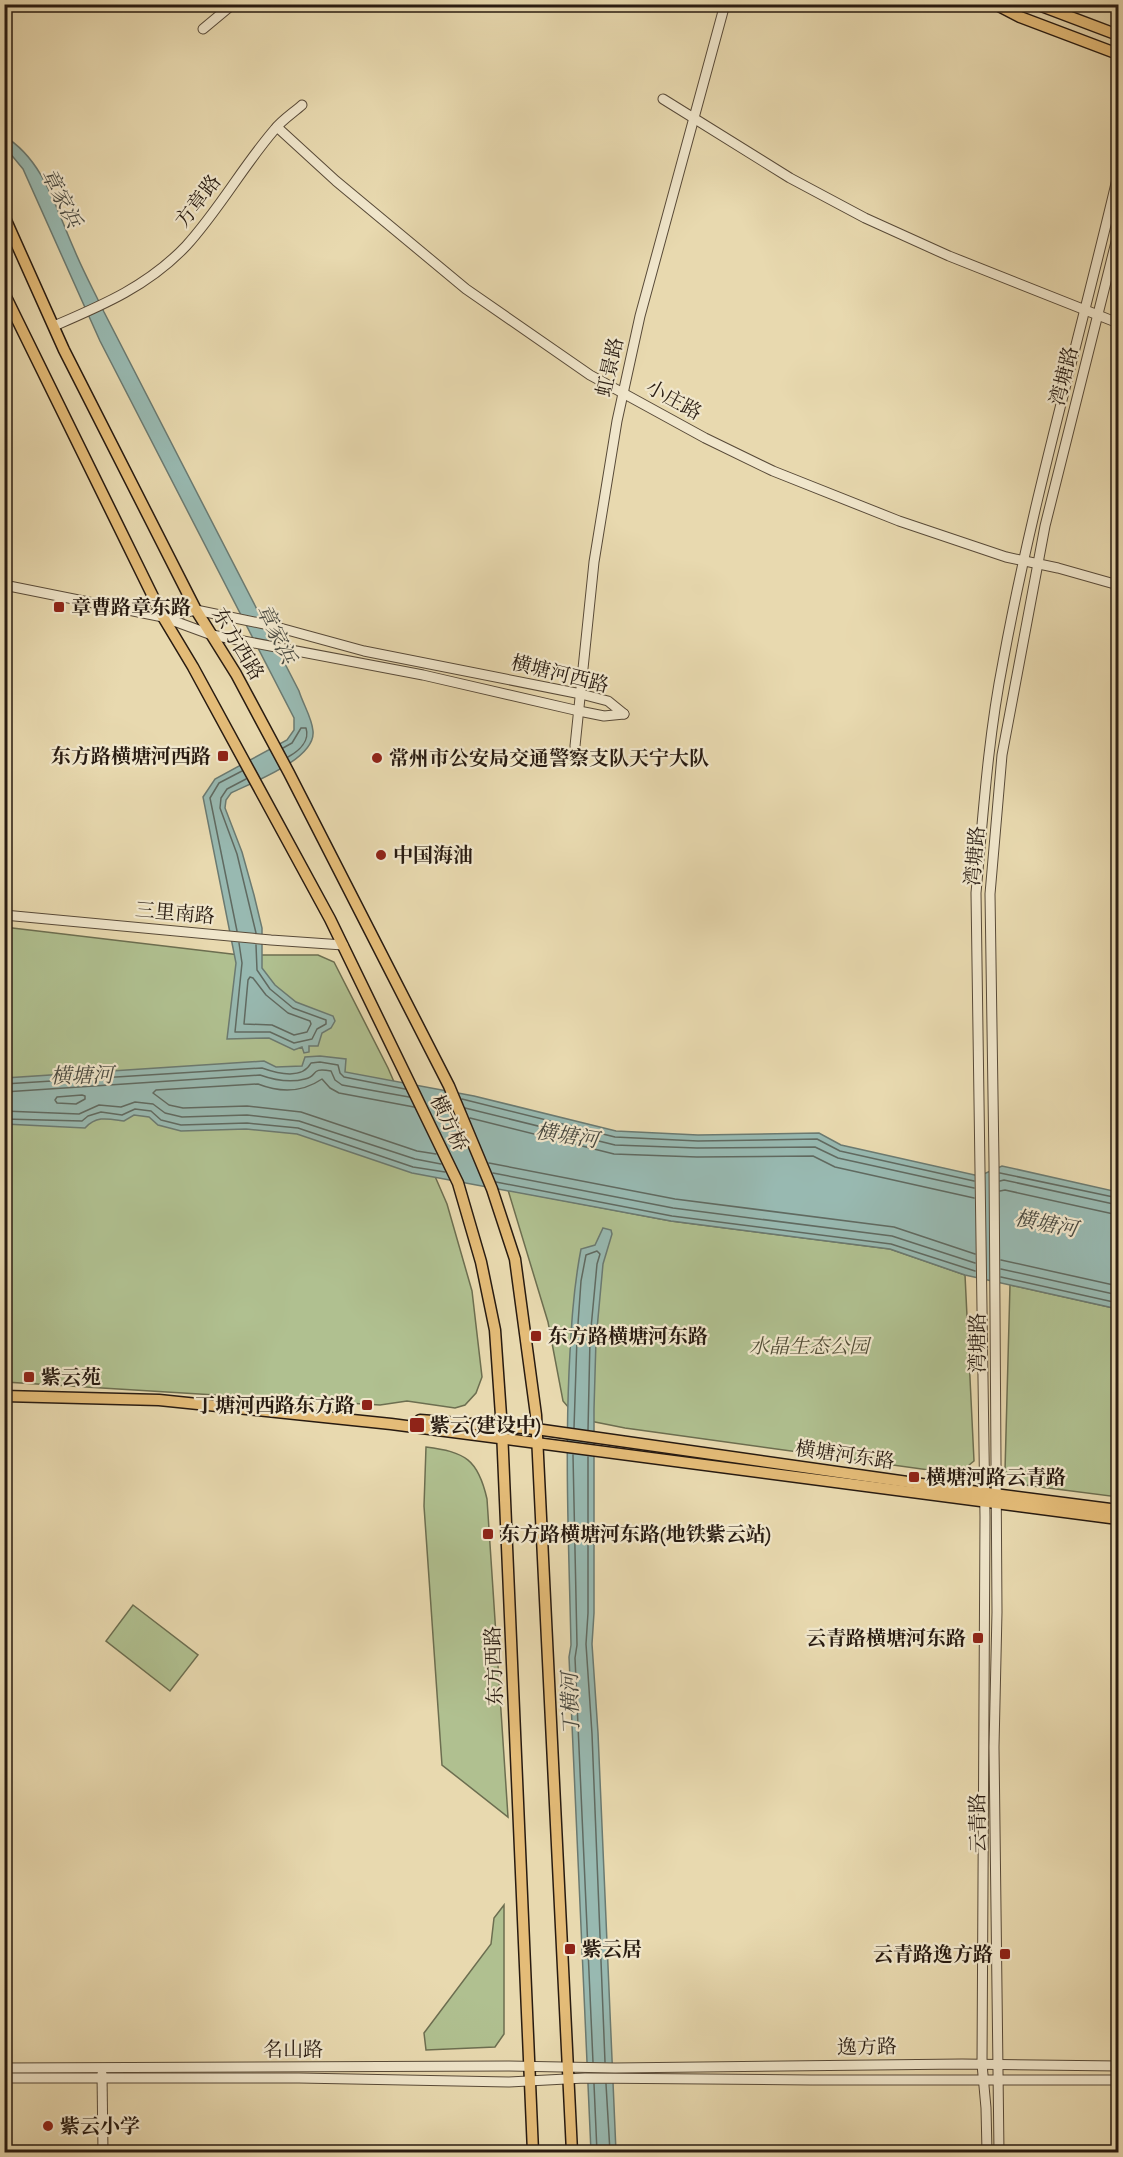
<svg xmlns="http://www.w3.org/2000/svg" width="1123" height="2157" viewBox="0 0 1123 2157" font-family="'IM FELL Double Pica','Noto Serif SC',serif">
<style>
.green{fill:#b0c090;stroke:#6c6e50;stroke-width:1.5}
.water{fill:#98b9b1;stroke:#6b7a71;stroke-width:1.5}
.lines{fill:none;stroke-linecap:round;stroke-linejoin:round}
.shore{stroke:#606a61;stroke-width:1.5}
.minor-casing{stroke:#584a38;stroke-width:11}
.major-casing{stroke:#281b11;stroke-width:13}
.minor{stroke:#f0e6cb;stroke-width:9}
.major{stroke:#e4bc78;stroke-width:10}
.poi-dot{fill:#8f2418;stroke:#f0e6cb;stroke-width:2}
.labels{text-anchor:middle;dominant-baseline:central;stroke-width:4.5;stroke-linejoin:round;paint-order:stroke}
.street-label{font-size:20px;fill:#281b11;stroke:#f0e6cb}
.poi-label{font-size:20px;font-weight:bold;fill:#281b11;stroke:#f0e6cb;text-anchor:start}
.park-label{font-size:20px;font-style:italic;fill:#514d37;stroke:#f0e6cb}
.water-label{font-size:21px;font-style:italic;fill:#4a4a41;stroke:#f0e6cb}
</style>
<rect width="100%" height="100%" fill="#e8d9af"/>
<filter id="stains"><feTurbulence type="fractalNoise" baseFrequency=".00333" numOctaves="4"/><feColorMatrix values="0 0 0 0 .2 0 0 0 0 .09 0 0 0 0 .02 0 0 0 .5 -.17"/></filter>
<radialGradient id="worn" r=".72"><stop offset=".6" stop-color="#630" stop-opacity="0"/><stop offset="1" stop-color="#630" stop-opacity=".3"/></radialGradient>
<g class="green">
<polygon points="4,927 240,955 318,955 334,962 388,1068 447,1204 472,1291 482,1377 476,1393 465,1405 455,1408 407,1401 380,1405 5,1382"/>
<polygon points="508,1190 671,1221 890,1249 965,1275 974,1461 958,1474 625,1428 585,1420 574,1414 563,1401 548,1322"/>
<polygon points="1010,1285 1118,1309 1118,1497 1017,1484 1005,1471"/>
<path d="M426,1447C465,1452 478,1459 487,1499L508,1817L442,1765L424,1506Z"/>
<polygon points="133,1605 198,1655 170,1691 106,1641"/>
<polygon points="504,1905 504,2034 495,2047 426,2050 424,2033 491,1944 494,1918"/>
</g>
<g class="water">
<path d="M4,136C44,160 56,209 74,249C83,271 94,291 104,312L299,691C303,704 312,718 313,731C316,759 253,782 231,793L226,800L225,808L242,852L254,895L262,928V968L275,985L296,1002L333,1016L335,1021L331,1028L322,1033L318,1046H309V1052L304,1053L302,1047L294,1050L269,1038L227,1039L236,963L203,797L215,779L287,740L294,730V718L100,341L23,169L9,152L5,150Z"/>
<path d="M320,1056L346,1059L345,1072L474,1096L616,1131L698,1135L819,1133L841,1145L979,1176L1002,1166L1118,1192V1309L965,1275L890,1249L671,1221L412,1173L297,1134L246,1129L181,1131L158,1125L149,1117L134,1115L124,1121C109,1119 97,1115 85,1128L5,1124V1078L264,1061L276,1067L302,1066L305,1057Z"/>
<path d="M603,1228L611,1230L612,1234L603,1264L596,1340L594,1409V1613L592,1644L598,1733L616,2152H591L569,1657L571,1645C569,1554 565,1463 569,1372C571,1331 573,1290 581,1249L595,1245Z"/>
</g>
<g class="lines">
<g class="shore">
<path d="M283,748L292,743L301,728H306C310,741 299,751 288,757"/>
<polyline points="246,779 227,789 221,798 220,808 237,854 256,933"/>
<polyline points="237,931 210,798 219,783 242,771"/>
<polyline points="239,943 242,963 235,1032 270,1032 294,1043 312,1039 317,1029 326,1024 326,1020 293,1008 270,989 257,970 256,945"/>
<polygon points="250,977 253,978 266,995 288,1013 310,1021 311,1024 307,1032 294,1035 272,1025 244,1024 248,980"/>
<path d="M4,1084L262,1068C276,1073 302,1080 311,1063L320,1062L338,1065L340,1073L344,1077L405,1089"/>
<path d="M4,1092L260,1075C274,1080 290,1083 305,1079C319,1076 309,1067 331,1071L335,1080L342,1085L409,1097"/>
<polygon points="82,1095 85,1096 85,1099 76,1104 57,1103 55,1100 57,1097"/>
<polyline points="462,1099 615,1137 698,1141 817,1139 840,1151 974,1181"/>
<path d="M414,1107L339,1093L330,1088L322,1079C303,1092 281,1093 258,1084L156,1090L153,1093L169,1105L183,1108L247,1106L301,1112L417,1151L436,1154"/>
<polyline points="465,1108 615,1145 697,1148 815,1147 838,1158 974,1188"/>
<polyline points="4,1111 79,1114 99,1105 121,1107 135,1102 153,1104 165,1113 182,1117 247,1115 299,1121 415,1159 441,1164"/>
<polyline points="470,1118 614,1154 697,1157 813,1156 835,1167 974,1198"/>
<polyline points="4,1119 82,1121 88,1116 101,1112 122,1115 135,1109 151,1111 161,1120 181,1125 247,1123 298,1128 413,1167 445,1172"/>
<polyline points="489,1163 675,1199 894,1227 975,1254"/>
<polyline points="493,1173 673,1208 892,1236 975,1263"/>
<polyline points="1000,1173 1118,1198"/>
<polyline points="1000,1181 1004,1180 1118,1205"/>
<polyline points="496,1182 672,1216 891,1244 975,1271"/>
<polyline points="1000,1191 1005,1190 1118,1215"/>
<polyline points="1001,1260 1118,1286"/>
<polyline points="1001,1269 1118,1295"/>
<polyline points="1001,1277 1118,1303"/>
<polyline points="574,1428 577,1338 581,1281 586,1255 597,1251 600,1254 597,1264 590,1339 588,1430"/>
<polyline points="573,1455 577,1645 575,1658 593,2062"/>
<polyline points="588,1457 588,1613 586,1644 592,1734 605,2062"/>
<polyline points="594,2084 597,2152"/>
<polyline points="606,2084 610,2152"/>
</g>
<g class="minor-casing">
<g id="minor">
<polyline points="203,29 233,4"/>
<polyline points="663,99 790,178 865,218 949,256 1118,323"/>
<polyline points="277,127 336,181 466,289 590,375 705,438 773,471 899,521 1006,557 1058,568 1118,585"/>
<path d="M54,326C103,305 148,286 186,246C219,210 243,166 275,129C282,120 293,113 302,105"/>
<polyline points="4,585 163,617 212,635 423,675 579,711 604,716 624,714"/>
<polyline points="163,617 196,610 269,625 364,651 581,694 608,701 624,714"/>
<polyline points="575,746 594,562 617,421 640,316 725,4"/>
<polyline points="4,915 271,940 343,945"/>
<polyline points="4,2068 509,2066 615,2068 962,2064 1118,2066"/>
<polyline points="102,2074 103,2152"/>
<polyline points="4,2078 299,2078 509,2082 585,2078 811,2080 1118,2080"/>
<path d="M987,2152L986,2108L982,2064L985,1517L976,893C983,816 988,738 1003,662C1033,498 1080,337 1118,175"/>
<polyline points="999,2152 994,1747 997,1612 994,1162 990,894 1002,755 1045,526 1118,234"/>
</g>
</g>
<g class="major-casing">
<g id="major">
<polyline points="995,4 1020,17 1118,54"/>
<polyline points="1036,4 1118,35"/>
<polyline points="4,216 64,350 196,610 236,674 289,773 449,1086 492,1189 515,1259 536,1415 572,2152"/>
<polyline points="4,293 163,617 193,667 330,919 458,1183 481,1262 495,1330 502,1430 533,2152"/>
<polyline points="4,1396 159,1400 391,1424 1118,1519"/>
<polyline points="420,1420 536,1429 971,1491 1118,1510"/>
</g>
</g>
<use href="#minor" class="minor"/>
<use href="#major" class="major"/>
</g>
<g class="poi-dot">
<rect x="53" y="601" width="12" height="12" rx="3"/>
<rect x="217" y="750" width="12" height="12" rx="3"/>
<circle cx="377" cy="758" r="6"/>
<circle cx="381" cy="855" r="6"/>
<rect x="530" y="1330" width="12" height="12" rx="3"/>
<rect x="23" y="1371" width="12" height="12" rx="3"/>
<rect x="361" y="1399" width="12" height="12" rx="3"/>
<rect x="409" y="1417" width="16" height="16" rx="3"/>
<rect x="908" y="1471" width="12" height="12" rx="3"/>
<rect x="482" y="1528" width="12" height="12" rx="3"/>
<rect x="972" y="1632" width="12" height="12" rx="3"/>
<rect x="564" y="1943" width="12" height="12" rx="3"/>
<rect x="999" y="1948" width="12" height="12" rx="3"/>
<circle cx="48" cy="2126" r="6"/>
</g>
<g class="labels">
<g class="street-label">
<text transform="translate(198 201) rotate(-52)">方章路</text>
<text transform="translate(610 367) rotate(-77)">虹景路</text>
<text transform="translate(1064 376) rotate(-76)">湾塘路</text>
<text transform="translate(674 400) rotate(29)">小庄路</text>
<text transform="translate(238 644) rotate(59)">东方西路</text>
<text transform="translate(560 674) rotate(14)">横塘河西路</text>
<text transform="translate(975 856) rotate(-85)">湾塘路</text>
<text transform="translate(175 913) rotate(5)">三里南路</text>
<text transform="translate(449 1123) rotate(64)">横方桥</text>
<text transform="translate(977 1343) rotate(-90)">湾塘路</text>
<text transform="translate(845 1455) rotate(8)">横塘河东路</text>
<text transform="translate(494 1666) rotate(-92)">东方西路</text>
<text transform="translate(978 1823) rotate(-91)">云青路</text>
<text transform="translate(867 2047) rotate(-1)">逸方路</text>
<text x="293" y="2049">名山路</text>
</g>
<g class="poi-label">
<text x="71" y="607">章曹路章东路</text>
<text x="211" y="756" text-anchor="end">东方路横塘河西路</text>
<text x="389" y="758">常州市公安局交通警察支队天宁大队</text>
<text x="393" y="855">中国海油</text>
<text x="548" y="1336">东方路横塘河东路</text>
<text x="41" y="1377">紫云苑</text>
<text x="355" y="1405" text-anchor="end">丁塘河西路东方路</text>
<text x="430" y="1425">紫云(建设中)</text>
<text x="926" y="1477">横塘河路云青路</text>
<text x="500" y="1534">东方路横塘河东路(地铁紫云站)</text>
<text x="966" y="1638" text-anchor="end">云青路横塘河东路</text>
<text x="582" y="1949">紫云居</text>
<text x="993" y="1954" text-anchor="end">云青路逸方路</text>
<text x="60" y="2126">紫云小学</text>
</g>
<g class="park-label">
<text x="809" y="1346">水晶生态公园</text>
</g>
<g class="water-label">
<text transform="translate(61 198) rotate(63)">章家浜</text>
<text transform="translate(276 634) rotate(64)">章家浜</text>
<text transform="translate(82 1076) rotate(-1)">横塘河</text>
<text transform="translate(567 1136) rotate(9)">横塘河</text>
<text transform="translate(1046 1224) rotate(11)">横塘河</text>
<text transform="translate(571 1704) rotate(-92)">丁横河</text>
</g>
</g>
<rect width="1123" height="2157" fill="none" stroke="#e8d9af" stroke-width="24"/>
<rect x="6" y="6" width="1111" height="2145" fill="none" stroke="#281b11" stroke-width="3"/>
<rect x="12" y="12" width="1099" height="2133" fill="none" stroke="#281b11" stroke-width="1.5"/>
<rect width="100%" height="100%" filter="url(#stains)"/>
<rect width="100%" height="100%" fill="url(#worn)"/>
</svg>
